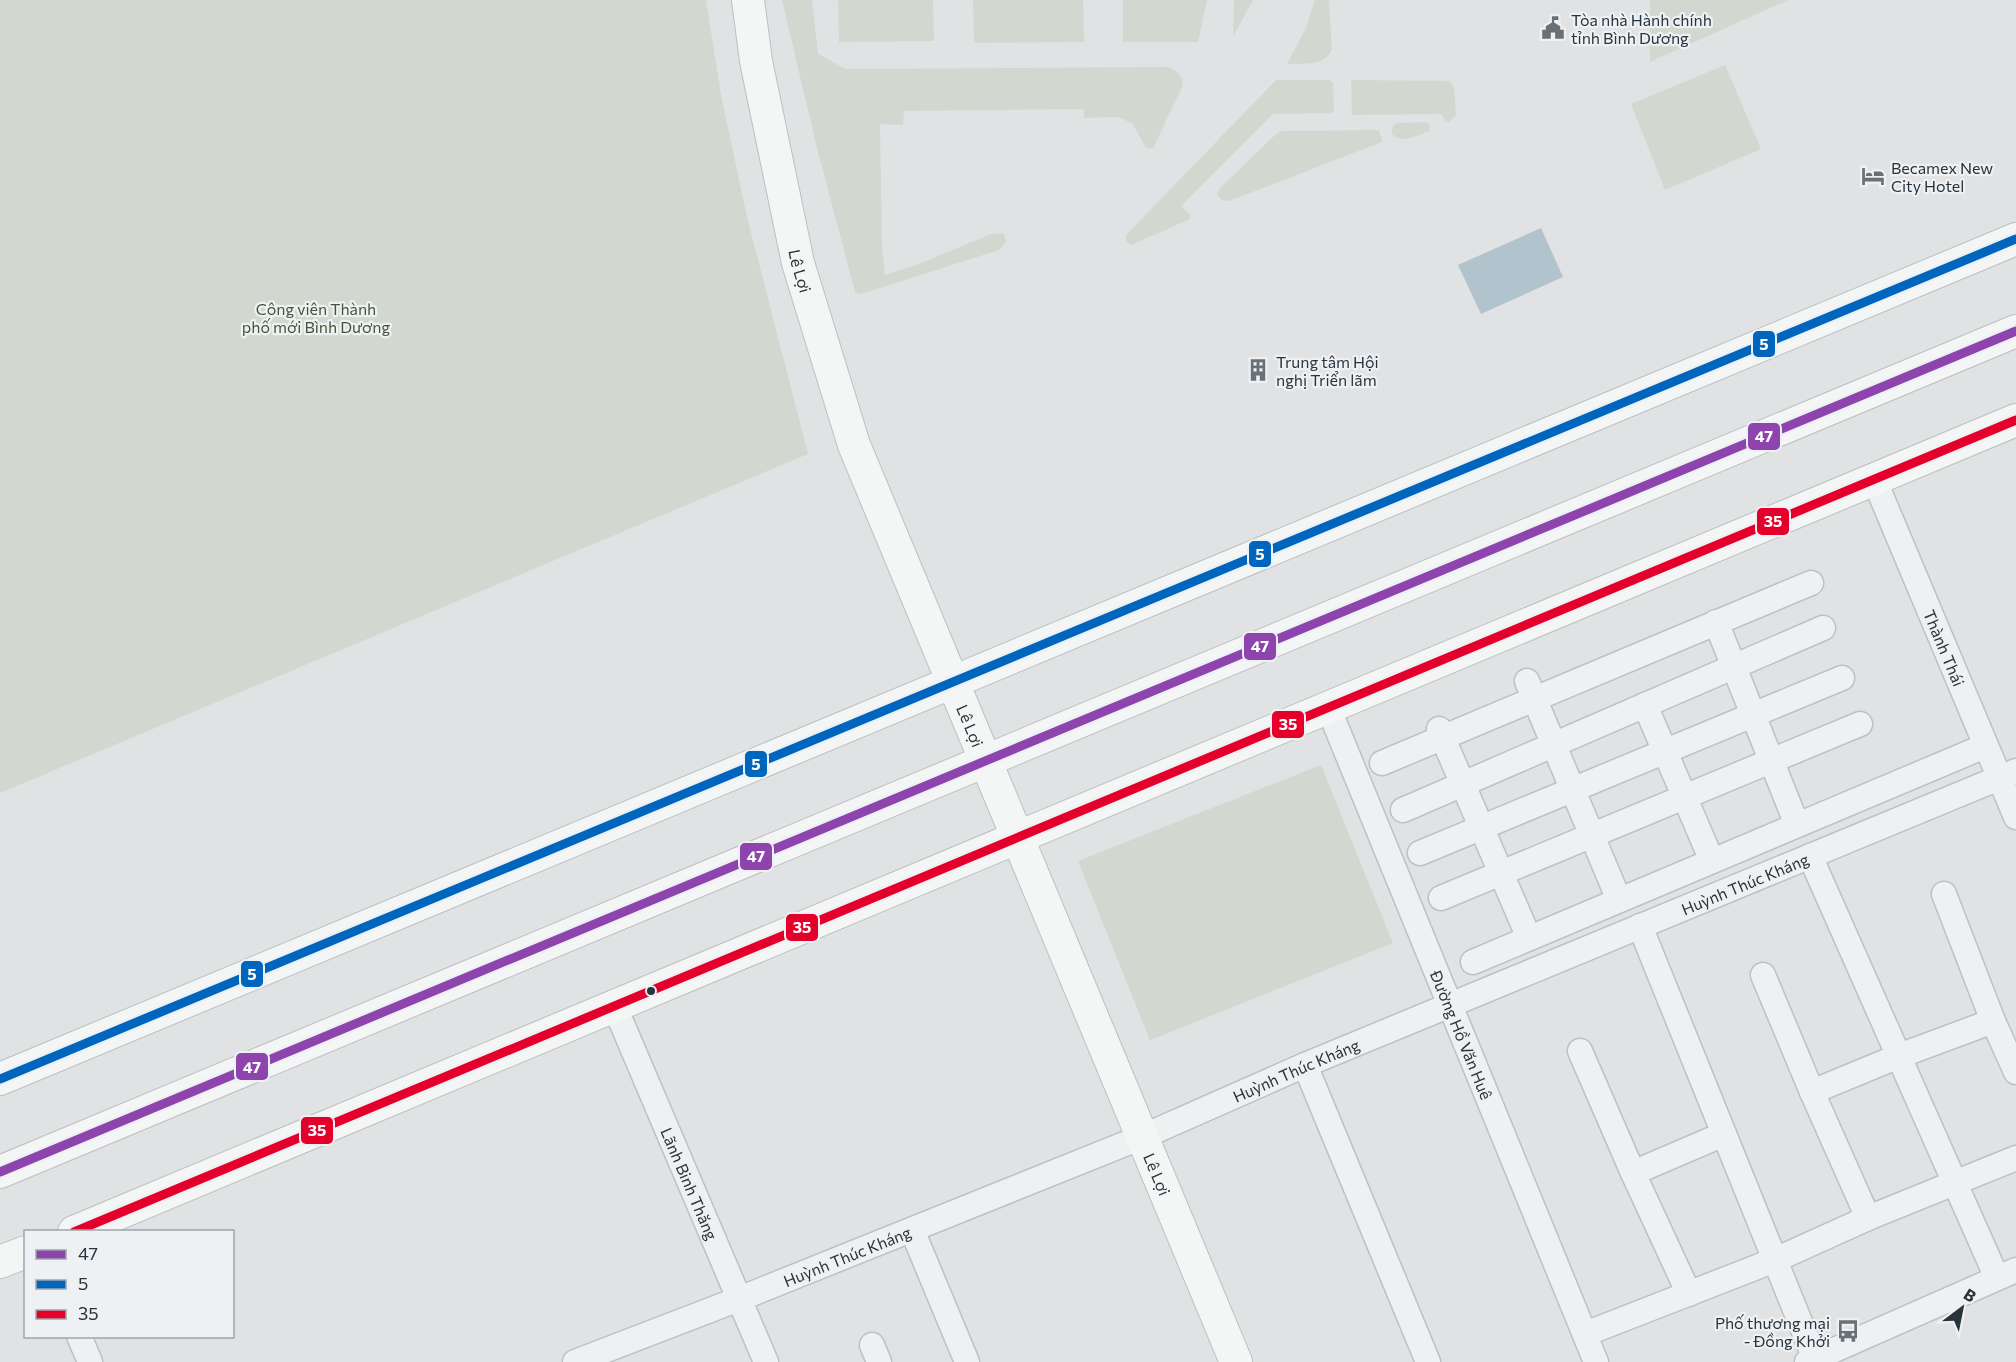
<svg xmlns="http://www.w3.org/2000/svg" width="2016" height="1362" viewBox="0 0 2016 1362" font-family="Commissioner,sans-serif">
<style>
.green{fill:#d2d8d0}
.water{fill:#b1c3cd}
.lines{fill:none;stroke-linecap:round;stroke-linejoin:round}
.minor-casing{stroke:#bec0c2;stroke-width:27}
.major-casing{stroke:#bdbfc1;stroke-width:34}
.minor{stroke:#eff0f2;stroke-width:24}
.major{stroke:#f4f5f5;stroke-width:32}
.bus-1-casing{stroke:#eef1f4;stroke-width:14}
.bus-2-casing{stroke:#eef1f4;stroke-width:14}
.bus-3-casing{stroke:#eef1f4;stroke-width:14}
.bus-1{stroke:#8e44ad;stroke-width:9}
.bus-2{stroke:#0065bd;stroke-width:9}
.bus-3{stroke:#e4002b;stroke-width:9}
.bus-dot{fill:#29333b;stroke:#eef1f4;stroke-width:2}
.labels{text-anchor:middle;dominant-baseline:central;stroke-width:4.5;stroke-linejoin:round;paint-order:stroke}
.poi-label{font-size:16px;fill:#29333b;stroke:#eef1f4;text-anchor:start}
.street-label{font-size:16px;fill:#29333b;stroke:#eef1f4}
.park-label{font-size:16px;fill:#435538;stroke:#eef1f4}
.line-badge{stroke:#eef1f4;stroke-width:2}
.badge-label{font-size:16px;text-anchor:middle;font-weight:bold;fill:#fff}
</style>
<rect width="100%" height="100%" fill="#e0e2e4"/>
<g class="green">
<polygon points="0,0 706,0 721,95 747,217 808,454 0,793"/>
<path d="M782,0H812L818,54L846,69L1167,67C1178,71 1181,74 1183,85L1153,148H1146L1133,124L1119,117L1084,118V109L904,111L903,125L880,124L882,247L885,275L919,264L991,234L1004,233L1006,242L999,250L861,294L855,292L817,148Z"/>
<polygon points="838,0 933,0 934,41 839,42"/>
<polygon points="973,0 1083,0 1084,42 974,43"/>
<polygon points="1123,0 1207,0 1198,42 1123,42"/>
<polygon points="1234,0 1253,0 1233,37"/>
<path d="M1315,0H1329L1332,49C1325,67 1304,63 1287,64L1306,28Z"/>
<polygon points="1650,0 1788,0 1650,62"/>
<polygon points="1725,65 1761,149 1665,190 1631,104"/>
<polygon points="1276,80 1329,80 1333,83 1334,111 1330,113 1273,114 1181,206 1190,215 1190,219 1131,245 1126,242 1126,235"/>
<polygon points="1354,80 1450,81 1454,88 1456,115 1449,122 1444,120 1442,114 1352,115 1351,82"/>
<path d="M1427,122L1430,126L1429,131C1417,135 1402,145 1392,134V128L1396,123Z"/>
<polygon points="1378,130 1380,133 1382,142 1229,201 1223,201 1217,195 1219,189 1275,135 1282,131"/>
<polygon points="1321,765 1393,943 1150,1040 1078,861"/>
</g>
<polygon class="water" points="1541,228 1563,277 1481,314 1458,265"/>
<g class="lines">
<g class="minor-casing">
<g id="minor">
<path id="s1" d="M1874,479L2016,817"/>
<polyline points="1716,622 1797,825"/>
<polyline points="1527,681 1619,900"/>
<polyline points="1645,705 1712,861"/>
<path id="s2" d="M1328,707L1596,1362"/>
<polyline points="1439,729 1529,938"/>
<polyline points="1382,763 1811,583"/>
<polyline points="1403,810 1823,628"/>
<polyline points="1420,853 1842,678"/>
<polyline points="1810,856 1997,1278"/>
<polyline points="1944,894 1993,1021 2016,1072"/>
<polyline points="1441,898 1860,724"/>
<polyline points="1640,926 1815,1359"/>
<polyline points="1473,962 1985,746"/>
<polyline points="1763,975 1812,1092 1868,1218"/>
<path id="s3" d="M614,1005L766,1362"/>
<polyline points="1580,1051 1633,1173 1689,1294"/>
<polyline points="1305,1065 1428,1362"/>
<polyline points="1812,1092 1899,1056 1993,1021"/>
<polyline points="1633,1173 1724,1134"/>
<polyline points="912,1230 967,1362"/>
<polyline points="1585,1334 1775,1260 1868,1218 2016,1158"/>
<polyline points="79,1336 90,1362"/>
<polyline points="872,1345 879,1362"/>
<path id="s4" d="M575,1362L739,1299L1142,1137L1305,1065L2016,771"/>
<polyline points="1807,1362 2016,1270"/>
</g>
</g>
<g class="major-casing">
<g id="major">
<path id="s5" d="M748,0L756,61L798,263L854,445L1236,1362"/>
<polyline points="0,1079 2016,239"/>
<polyline points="0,1172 2016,331"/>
<polyline points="74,1232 2016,420"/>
<polyline points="0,1262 26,1252"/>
</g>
</g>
<use href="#minor" class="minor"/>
<use href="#major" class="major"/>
<g class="bus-1-casing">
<polyline id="bus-1" points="0,1172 2016,331"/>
</g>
<g class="bus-2-casing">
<polyline id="bus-2" points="0,1079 2016,239"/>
</g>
<g class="bus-3-casing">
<polyline id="bus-3" points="74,1232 2016,420"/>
</g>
<use href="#bus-1" class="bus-1"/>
<use href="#bus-2" class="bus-2"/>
<use href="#bus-3" class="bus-3"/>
</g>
<defs>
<g id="civic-bare" transform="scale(1.8)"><path d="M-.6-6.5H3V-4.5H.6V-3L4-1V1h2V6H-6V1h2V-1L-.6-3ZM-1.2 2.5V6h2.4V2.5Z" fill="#697076" stroke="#eef1f4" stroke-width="2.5" paint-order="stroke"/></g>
<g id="hotel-bare" transform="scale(1.8)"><path d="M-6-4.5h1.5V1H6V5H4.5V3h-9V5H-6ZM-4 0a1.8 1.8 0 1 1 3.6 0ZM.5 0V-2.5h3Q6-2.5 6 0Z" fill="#697076" stroke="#eef1f4" stroke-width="2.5" paint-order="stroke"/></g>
<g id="building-bare" transform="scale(1.8)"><path d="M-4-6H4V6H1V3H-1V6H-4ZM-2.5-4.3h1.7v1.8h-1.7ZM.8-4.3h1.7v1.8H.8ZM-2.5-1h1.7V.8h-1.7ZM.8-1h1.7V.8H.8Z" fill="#697076" stroke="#eef1f4" stroke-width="2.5" paint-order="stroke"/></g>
<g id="bus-bare" transform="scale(1.8)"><path d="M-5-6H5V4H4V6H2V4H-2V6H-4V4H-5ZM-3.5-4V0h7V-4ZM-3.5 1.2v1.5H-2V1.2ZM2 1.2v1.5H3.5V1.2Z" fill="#697076" stroke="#eef1f4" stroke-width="2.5" paint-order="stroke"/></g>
</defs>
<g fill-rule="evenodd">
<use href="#civic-bare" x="1553" y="28"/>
<use href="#hotel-bare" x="1873" y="176"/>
<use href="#building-bare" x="1258" y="370"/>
<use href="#bus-bare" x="1848" y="1331"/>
</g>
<circle class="bus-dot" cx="651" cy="991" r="5"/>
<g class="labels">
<g class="poi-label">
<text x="1571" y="19">Tòa nhà Hành chính<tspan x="1571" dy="18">tỉnh Bình Dương</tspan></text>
<text x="1891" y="167">Becamex New<tspan x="1891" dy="18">City Hotel</tspan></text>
<text x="1276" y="361">Trung tâm Hội<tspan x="1276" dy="18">nghị Triển lãm</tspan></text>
<text x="1830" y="1322" text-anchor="end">Phố thương mại<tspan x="1830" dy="18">- Đồng Khởi</tspan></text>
</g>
<g class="street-label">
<text stroke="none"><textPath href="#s5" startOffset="276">Lê Lợi</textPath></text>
<text stroke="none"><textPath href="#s1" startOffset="183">Thành Thái</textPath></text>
<text stroke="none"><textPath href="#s5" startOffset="762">Lê Lợi</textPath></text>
<text stroke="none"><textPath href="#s4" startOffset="1264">Huỳnh Thúc Kháng</textPath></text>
<text stroke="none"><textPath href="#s2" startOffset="354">Đường Hồ Văn Huê</textPath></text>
<text stroke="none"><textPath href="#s4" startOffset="778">Huỳnh Thúc Kháng</textPath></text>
<text stroke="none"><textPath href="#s5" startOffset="1248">Lê Lợi</textPath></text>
<text stroke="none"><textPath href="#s3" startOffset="194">Lãnh Binh Thăng</textPath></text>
<text stroke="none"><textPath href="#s4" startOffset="292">Huỳnh Thúc Kháng</textPath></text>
</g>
<g class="park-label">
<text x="316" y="308">Công viên Thành<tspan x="316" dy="18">phố mới Bình Dương</tspan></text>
</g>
</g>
<g class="line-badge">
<rect x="1752" y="330" width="24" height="28" rx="6" fill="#0065bd"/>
<rect x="1747" y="422" width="34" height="29" rx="6" fill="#8e44ad"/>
<rect x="1756" y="507" width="34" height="29" rx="6" fill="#e4002b"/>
<rect x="1248" y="540" width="24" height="28" rx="6" fill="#0065bd"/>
<rect x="1243" y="632" width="34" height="29" rx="6" fill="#8e44ad"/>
<rect x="1271" y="710" width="34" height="29" rx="6" fill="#e4002b"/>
<rect x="744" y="750" width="24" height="28" rx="6" fill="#0065bd"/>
<rect x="739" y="842" width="34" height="29" rx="6" fill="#8e44ad"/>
<rect x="785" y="913" width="34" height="29" rx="6" fill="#e4002b"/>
<rect x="240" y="960" width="24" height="28" rx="6" fill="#0065bd"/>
<rect x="235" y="1052" width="34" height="29" rx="6" fill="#8e44ad"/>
<rect x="300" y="1116" width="34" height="29" rx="6" fill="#e4002b"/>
</g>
<g class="badge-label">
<text x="1764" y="350">5</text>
<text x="1764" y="442">47</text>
<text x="1773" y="527">35</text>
<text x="1260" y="560">5</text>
<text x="1260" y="652">47</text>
<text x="1288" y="730">35</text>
<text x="756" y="770">5</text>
<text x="756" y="862">47</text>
<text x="802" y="933">35</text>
<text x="252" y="980">5</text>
<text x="252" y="1073">47</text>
<text x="317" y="1136">35</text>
</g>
<rect x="24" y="1230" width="210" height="108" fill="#eef1f4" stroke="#9fa5aa" stroke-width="1.5"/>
<rect x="36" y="1250" width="30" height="9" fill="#8e44ad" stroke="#9fa5aa" stroke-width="1.5"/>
<text x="78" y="1260" font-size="18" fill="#29333b">47</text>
<rect x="36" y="1280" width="30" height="9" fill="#0065bd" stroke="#9fa5aa" stroke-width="1.5"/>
<text x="78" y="1290" font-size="18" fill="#29333b">5</text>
<rect x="36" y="1310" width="30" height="9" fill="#e4002b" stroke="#9fa5aa" stroke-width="1.5"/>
<text x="78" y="1320" font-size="18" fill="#29333b">35</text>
<g transform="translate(1962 1308) rotate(32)" stroke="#eef1f4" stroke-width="4.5" paint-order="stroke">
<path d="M0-4.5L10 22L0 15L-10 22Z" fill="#29333b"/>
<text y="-9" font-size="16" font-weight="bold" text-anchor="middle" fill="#29333b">B</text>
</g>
</svg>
